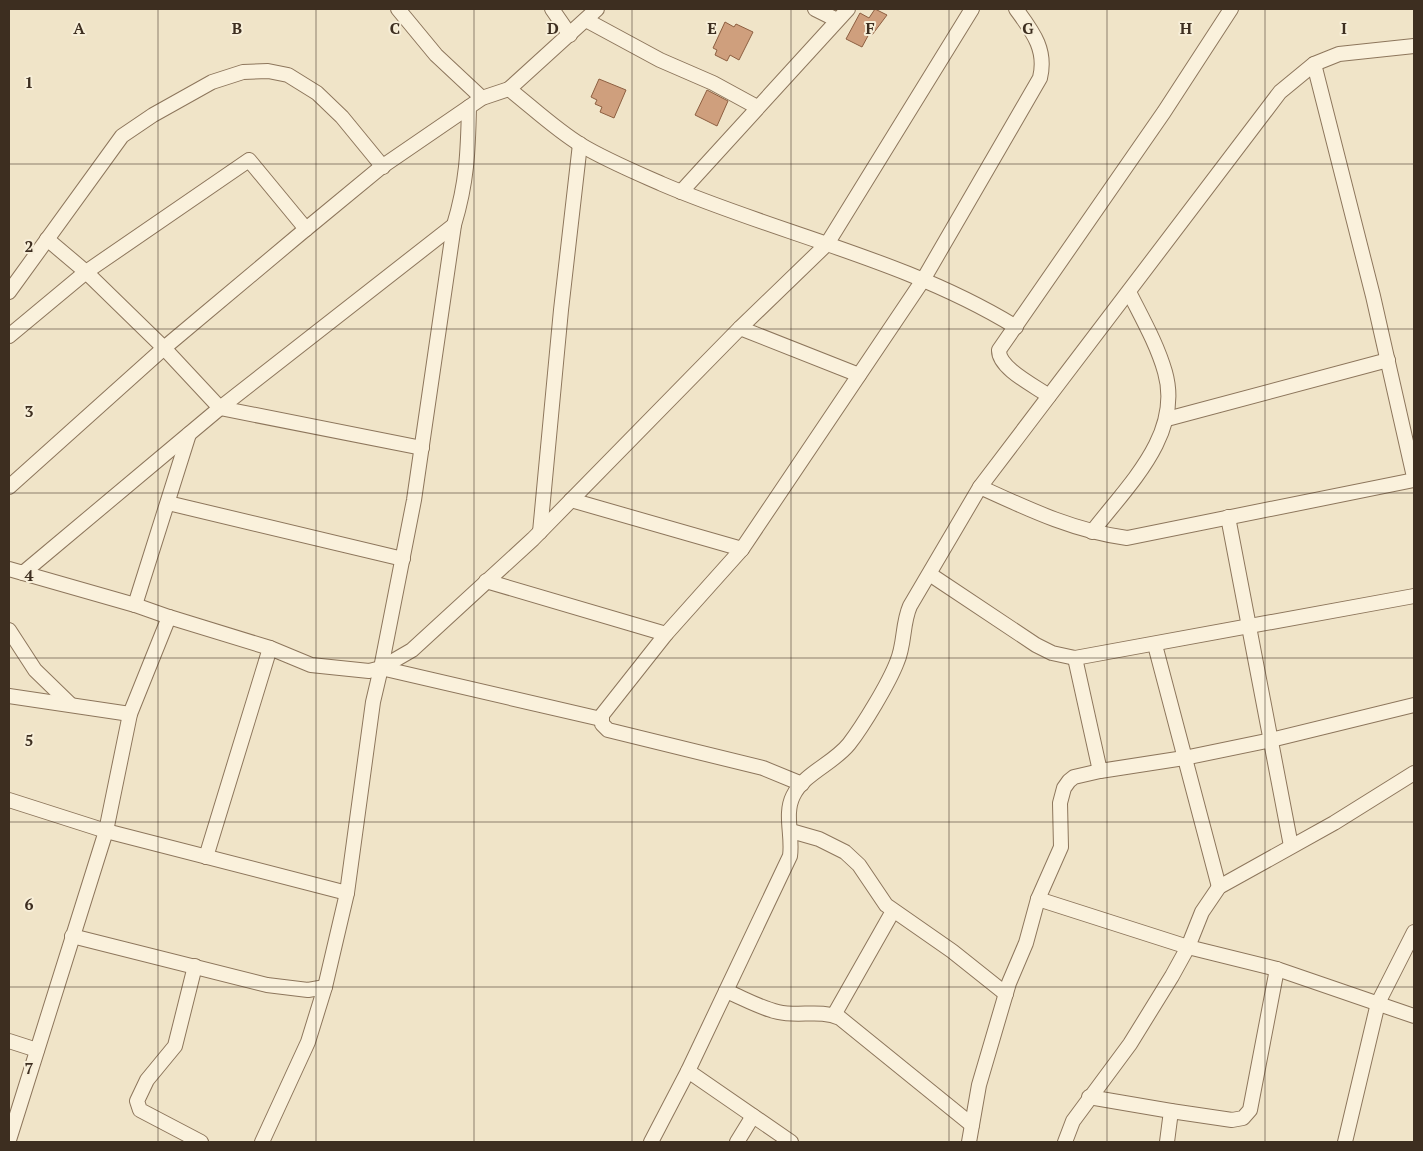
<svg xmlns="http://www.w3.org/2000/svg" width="1423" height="1151" viewBox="0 0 1423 1151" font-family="'PT Serif',serif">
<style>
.building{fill:#cf9f7d;stroke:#8d5f41}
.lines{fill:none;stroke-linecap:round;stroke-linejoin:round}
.minor-casing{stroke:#8d765c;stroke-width:16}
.minor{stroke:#faf1dc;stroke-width:14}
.grid{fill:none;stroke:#3d2e20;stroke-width:1;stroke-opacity:0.55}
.grid-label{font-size:16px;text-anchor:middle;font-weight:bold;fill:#3d2e20;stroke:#f7eed8;stroke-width:4;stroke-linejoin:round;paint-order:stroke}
</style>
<rect width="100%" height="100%" fill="#f0e4c8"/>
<g class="building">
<polygon points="875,9 887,15 872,35 869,34 862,47 846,39 860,13 869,18"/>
<polygon points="725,22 734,27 736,24 753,32 739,60 730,55 727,61 715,55 717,50 713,48"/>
<polygon points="599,79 626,90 614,118 600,112 602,107 595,104 597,100 591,97"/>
<polygon points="707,90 728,101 717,126 695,115"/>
</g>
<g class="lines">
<g class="minor-casing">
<g id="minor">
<polyline points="398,9 436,55 482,98"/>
<polyline points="552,9 570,35"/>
<polyline points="815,9 837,20"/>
<polyline points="586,20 660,60 713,83 757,107"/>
<polyline points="1314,64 1373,296 1414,477"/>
<path d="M509,89C532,107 555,129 581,145C606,160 635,172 662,184C779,234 907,260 1016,327"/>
<polyline points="681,192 848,9"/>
<polyline points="47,239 86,272 164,348 220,408 422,448"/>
<polyline points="9,292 122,136 153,115 212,82 243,72 268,71 288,75 317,93 342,117 383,167"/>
<polyline points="740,328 859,375"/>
<polyline points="9,336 86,272 249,160 306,229"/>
<path d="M1049,396C1035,386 998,368 999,350L1164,112L1231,9"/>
<polyline points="1167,419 1388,360"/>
<polyline points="9,487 164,348 300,234 380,168 469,107"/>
<path d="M980,487C1028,509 1074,531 1127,538L1414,480"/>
<path d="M571,500L742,549L923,280L1040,78C1047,49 1032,31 1016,9"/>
<polyline points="168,503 403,559"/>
<polyline points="1228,517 1291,846"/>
<polyline points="540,532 561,310 580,144"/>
<path d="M1092,532C1127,486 1183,435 1165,372C1157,344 1142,318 1129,292"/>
<polyline points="742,549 666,634 602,715 602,724 608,730 763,768 802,784"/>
<polyline points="9,569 23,573 220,408 454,225"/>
<polyline points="931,575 1036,645 1052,653 1075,658 1414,596"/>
<polyline points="486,581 666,634"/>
<polyline points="135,605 189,434"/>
<polyline points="169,617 270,648 311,665 369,671 381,668 601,719"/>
<polyline points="9,630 35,670 70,704"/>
<polyline points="1155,645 1219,887"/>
<polyline points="1075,658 1100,771"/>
<path d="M381,668L414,500L454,225C467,182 468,152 469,107L482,98L509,89L597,9"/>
<polyline points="9,696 130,714"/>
<polyline points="9,800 106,831 347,893"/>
<polyline points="791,831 819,839 845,852 859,865 886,905 952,951 1006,994"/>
<polyline points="206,857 270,648"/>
<polyline points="1038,899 1188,947 1277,969 1414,1016"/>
<polyline points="72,936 267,985 308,990 325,987"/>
<polyline points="195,966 175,1046 147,1080 137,1101 140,1110 201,1142"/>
<path d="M726,991C743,998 760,1008 778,1012C799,1017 820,1009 840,1018L972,1125"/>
<polyline points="834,1015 893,911"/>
<polyline points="9,1041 37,1050"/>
<polyline points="688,1071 791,1142"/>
<polyline points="1089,1097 1171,1111 1167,1142"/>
<polyline points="1171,1111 1232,1120 1243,1118 1250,1110 1277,969"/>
<polyline points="9,1140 106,831 130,714 169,617 135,605 23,573"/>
<polyline points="262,1142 308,1042 325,987 347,893 373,702 381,668 412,650 533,539 740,328 827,244 972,9"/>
<path d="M651,1142L688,1071L790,856C793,836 784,814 793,796C804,773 833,764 849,744C863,726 889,683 897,662C905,644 902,624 910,606L980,487L1280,92L1314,64L1339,54L1414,46"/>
<polyline points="737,1142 753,1116"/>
<polyline points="969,1142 979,1085 1009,983 1026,943 1038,899 1061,847 1060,803 1064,788 1069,781 1074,777 1100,771 1184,758 1271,740 1414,705"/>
<polyline points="1065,1142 1073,1121 1130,1044 1172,976 1188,947 1202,912 1219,887 1334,823 1414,773"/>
<polyline points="1345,1142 1378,1003 1414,932"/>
</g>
</g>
<use href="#minor" class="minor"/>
</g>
<path class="grid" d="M158,9V1142M316,9V1142M474,9V1142M632,9V1142M791,9V1142M949,9V1142M1107,9V1142M1265,9V1142M9,164H1414M9,329H1414M9,493H1414M9,658H1414M9,822H1414M9,987H1414"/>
<g class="grid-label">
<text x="79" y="34">A</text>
<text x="237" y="34">B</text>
<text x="395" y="34">C</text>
<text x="553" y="34">D</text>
<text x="712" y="34">E</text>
<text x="870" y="34">F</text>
<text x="1028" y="34">G</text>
<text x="1186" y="34">H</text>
<text x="1344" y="34">I</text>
<text x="29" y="88">1</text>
<text x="29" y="252">2</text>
<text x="29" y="417">3</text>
<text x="29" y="581">4</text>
<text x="29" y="746">5</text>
<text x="29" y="910">6</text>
<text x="29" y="1074">7</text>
</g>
<rect width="1423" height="1151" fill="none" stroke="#3d2e20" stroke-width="20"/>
</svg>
